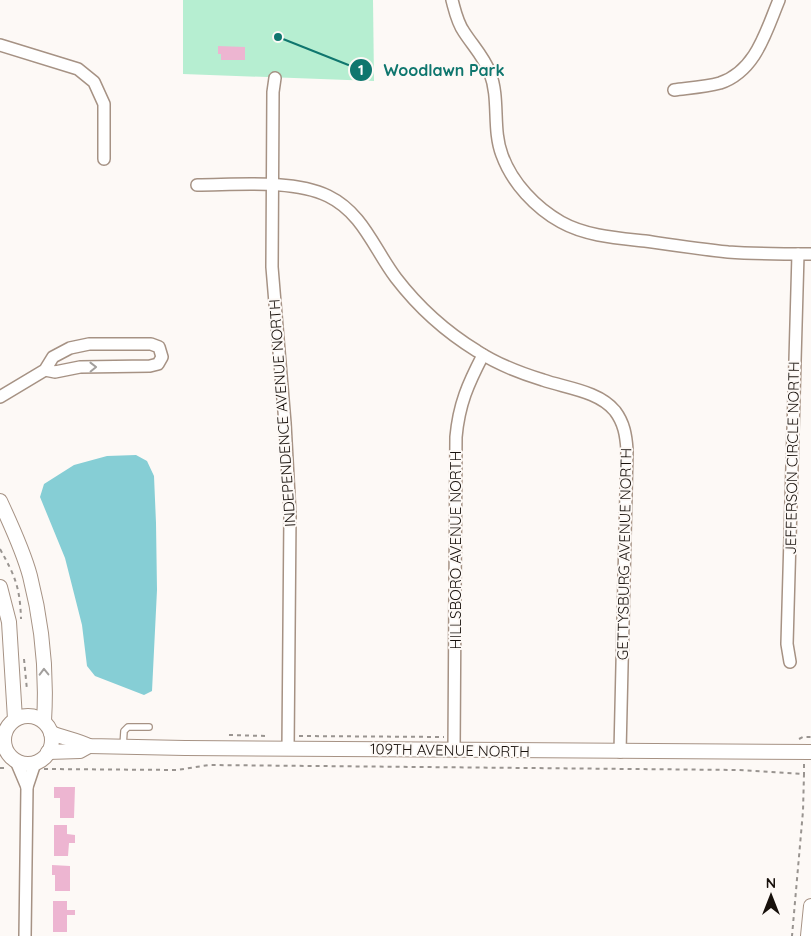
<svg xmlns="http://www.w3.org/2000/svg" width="811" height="936" viewBox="0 0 811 936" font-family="Quicksand,sans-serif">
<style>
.green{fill:#b6eed1}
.water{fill:#86ced5}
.building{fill:#edb5d1}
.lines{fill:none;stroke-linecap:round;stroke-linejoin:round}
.service-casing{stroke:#a69284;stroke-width:8}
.minor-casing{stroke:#a69284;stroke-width:14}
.tertiary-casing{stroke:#a69284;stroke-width:16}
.path{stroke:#999490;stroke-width:2;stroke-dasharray:4 4;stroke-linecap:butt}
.service{stroke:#fff;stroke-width:5.5}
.minor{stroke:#fff;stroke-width:11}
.tertiary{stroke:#fff;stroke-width:14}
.oneway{stroke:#a29f9d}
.labels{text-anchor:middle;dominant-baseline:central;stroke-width:4;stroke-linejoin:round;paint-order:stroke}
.street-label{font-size:15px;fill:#17100b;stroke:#fdf9f6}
.leader{fill:none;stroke:#0f766e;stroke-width:2}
.callout-dot{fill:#0f766e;stroke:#fdf9f6;stroke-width:2}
.mark-label{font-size:15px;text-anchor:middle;font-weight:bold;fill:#fff}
.callout-label{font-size:16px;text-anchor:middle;font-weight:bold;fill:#0f766e;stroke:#fdf9f6;stroke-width:4;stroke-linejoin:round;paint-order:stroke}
</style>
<rect width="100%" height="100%" fill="#fdf9f6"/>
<polygon class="green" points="183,0 373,0 374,81 183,74"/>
<polygon class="water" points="136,455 147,461 154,476 156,523 157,590 152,691 144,695 95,676 87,666 82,625 65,558 40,497 44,484 74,465 107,456"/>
<g class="building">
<polygon points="218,46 245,47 245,60 221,60 221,54 218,54"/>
<polygon points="54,787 75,787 74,818 60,818 60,798 54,798"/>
<polygon points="54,825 67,825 67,834 75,835 75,843 69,843 68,856 54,856"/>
<polygon points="52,865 70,866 70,891 55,891 55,875 52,875"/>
<polygon points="53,901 67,901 67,910 75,910 75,915 67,915 67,932 53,932"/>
</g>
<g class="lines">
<g class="service-casing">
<polyline id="service" points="123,747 124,731 128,727 149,727"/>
</g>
<g class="minor-casing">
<g id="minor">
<path d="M452,0C455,11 457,22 464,32C473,46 484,57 490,73C500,99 492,129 502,155C512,183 536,208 561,222C586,236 617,238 645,241C673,245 700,249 728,252C755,254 783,254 811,254"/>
<polyline points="0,45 78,69 94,82 104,104 104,159"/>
<polyline points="275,78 273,92 272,267 285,423 290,515 288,749"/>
<path d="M674,90C689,88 705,87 720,83C756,71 766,31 779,0"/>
<path d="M197,185C235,185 293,179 328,196C363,213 374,249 396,278C419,308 446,332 477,351C497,364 520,373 543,380C566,388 599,391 615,411C624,423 626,435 627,450L620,752"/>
<polyline points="0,397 45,370 53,357 70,348 89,344 151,344 159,347 162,357 158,364 150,366 80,367 55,372 45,370"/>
<polyline points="790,662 787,644 798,254"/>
<path d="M454,751L456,437C459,404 468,384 483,355"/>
<polyline points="16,761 27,787 35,763"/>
<polyline points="25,936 27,787"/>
</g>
</g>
<g class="tertiary-casing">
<g id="tertiary">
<path d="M0,501C11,525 23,550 30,576C42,623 47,673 44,721"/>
<polyline points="0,587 9,622 15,719"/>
<circle cx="28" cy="740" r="24"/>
<path d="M51,733C64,738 77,740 89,746L185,748L811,752"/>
<polyline points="48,752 80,751 89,746"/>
<polyline points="808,936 811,906"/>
</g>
</g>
<g class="path">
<path d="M0,549C15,576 20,587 21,619"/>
<polyline points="24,659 27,690"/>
<polyline points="229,735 267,736"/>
<polyline points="299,736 444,737"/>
<polyline points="799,739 803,737 811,737"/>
<polyline points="804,764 804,774"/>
<polyline points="0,768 8,768"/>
<polyline points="44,769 177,770 209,765 738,770 804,774 803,811 792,936"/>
</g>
<use href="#service" class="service"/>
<use href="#minor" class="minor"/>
<use href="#tertiary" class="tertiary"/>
</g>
<defs><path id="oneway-chevron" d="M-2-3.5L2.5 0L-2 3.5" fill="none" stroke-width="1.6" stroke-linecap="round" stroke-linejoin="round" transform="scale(1.25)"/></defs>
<g class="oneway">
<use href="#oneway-chevron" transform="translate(93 367) rotate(-1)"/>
<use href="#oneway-chevron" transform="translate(44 672) rotate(-91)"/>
</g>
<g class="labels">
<g class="street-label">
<text transform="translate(282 413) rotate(-94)">INDEPENDENCE AVENUE NORTH</text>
<text transform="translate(792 458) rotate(-89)">JEFFERSON CIRCLE NORTH</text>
<text transform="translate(455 550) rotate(-90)">HILLSBORO AVENUE NORTH</text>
<text transform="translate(624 554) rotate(-89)">GETTYSBURG AVENUE NORTH</text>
<text transform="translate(450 750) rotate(1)">109TH AVENUE NORTH</text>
</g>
</g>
<path class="leader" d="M278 37L361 70"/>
<g class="callout-dot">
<circle cx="278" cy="37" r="5"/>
<circle cx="361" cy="70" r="12"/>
</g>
<g class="mark-label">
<text x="361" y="75">1</text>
</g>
<g class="callout-label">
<text x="444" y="76">Woodlawn Park</text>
</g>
<g transform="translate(771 896)" stroke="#fdf9f6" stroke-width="4" paint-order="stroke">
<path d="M0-4L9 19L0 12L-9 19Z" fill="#17100b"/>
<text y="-8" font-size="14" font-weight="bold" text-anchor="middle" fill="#17100b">N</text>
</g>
</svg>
